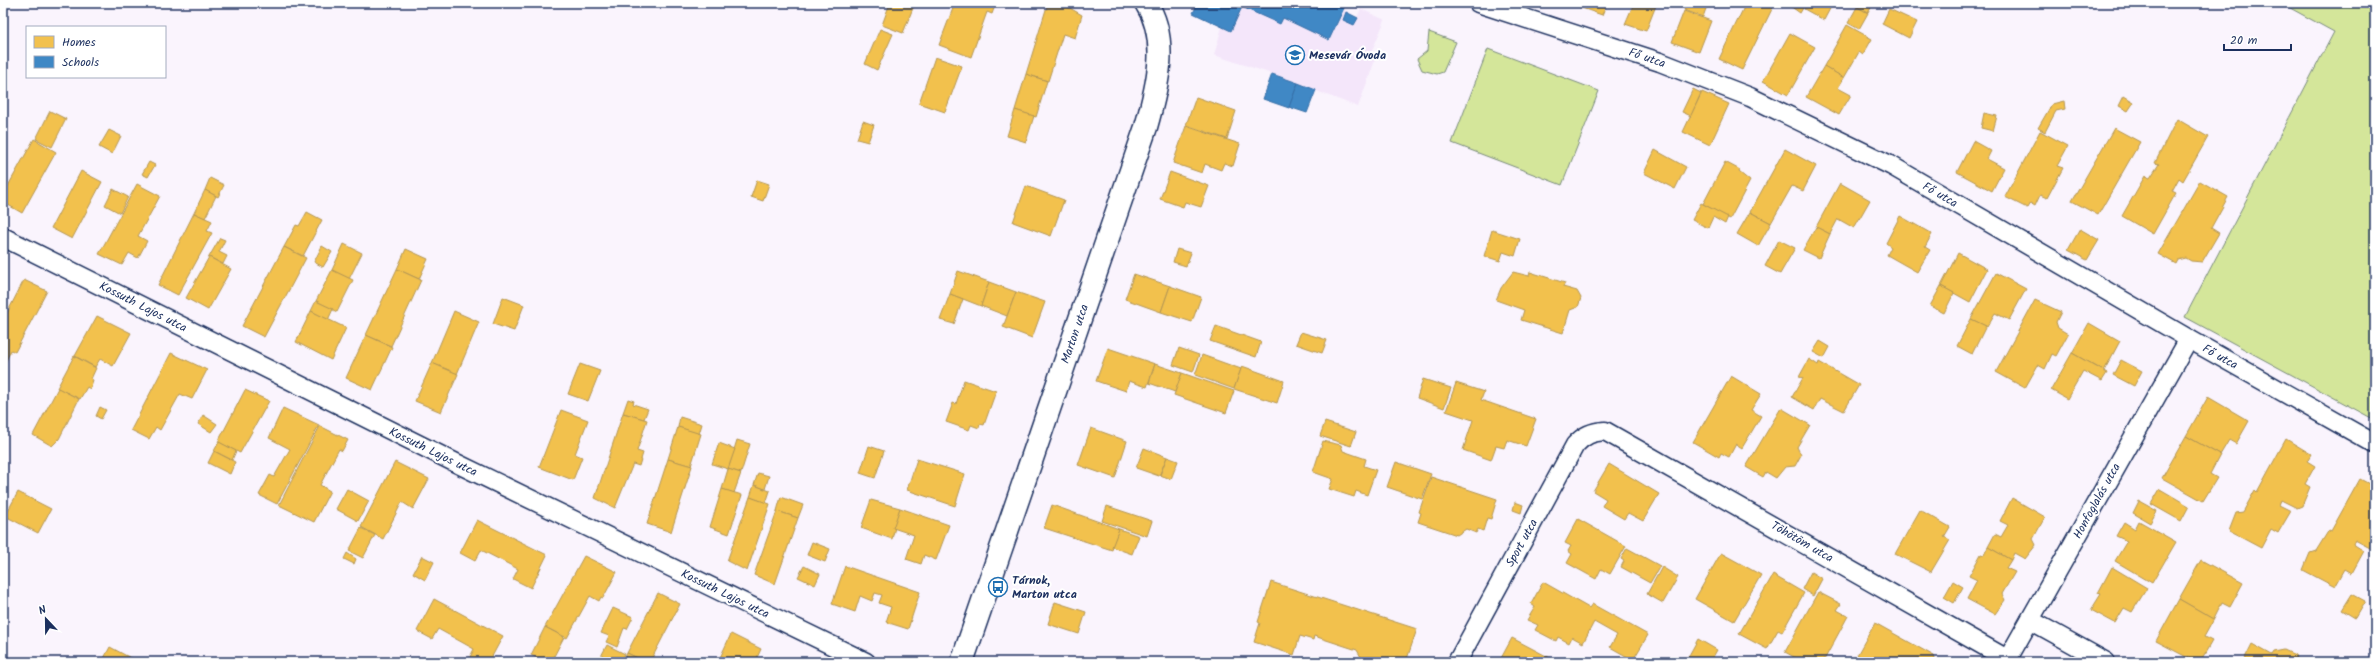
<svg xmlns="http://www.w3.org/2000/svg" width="2378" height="665" viewBox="0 0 2378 665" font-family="Kalam,sans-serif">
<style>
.built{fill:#f4e6fa}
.green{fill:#d4e69a;stroke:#788a7c}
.homes{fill:#f2c14e;stroke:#b29553}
.schools{fill:#3f88c5;stroke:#346da6}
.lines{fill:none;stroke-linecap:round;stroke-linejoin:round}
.minor-casing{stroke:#1b2f5e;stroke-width:21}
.tertiary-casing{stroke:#1b2f5e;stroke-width:25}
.minor{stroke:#fff;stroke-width:18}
.tertiary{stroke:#fff;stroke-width:22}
.labels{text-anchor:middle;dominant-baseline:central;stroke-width:4;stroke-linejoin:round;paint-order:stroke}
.poi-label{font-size:12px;font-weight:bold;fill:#1b2f5e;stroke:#fff;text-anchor:start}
.street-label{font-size:12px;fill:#1b2f5e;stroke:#fff}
</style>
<rect width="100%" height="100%" fill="#faf4fd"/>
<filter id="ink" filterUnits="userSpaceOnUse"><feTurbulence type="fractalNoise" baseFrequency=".025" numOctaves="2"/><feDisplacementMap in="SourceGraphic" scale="8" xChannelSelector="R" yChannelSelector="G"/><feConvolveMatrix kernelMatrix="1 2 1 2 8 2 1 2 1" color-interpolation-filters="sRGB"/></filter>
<g filter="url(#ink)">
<polygon class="built" points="1198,3 1333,3 1357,17 1361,9 1385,20 1371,53 1377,55 1358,107 1272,74 1214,55 1222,27 1193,13"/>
<g class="green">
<polygon points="2281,3 2375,3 2375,420 2185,317 2334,32"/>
<polygon points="1429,32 1456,42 1443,72 1437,74 1422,70 1417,59 1427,51"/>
<polygon points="1488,49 1599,91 1562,185 1452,143"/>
</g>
<g class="homes">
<polygon points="890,3 915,3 903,33 882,25"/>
<polygon points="955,3 996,3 992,14 987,12 971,57 939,45"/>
<polygon points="1048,3 1061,3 1082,15 1075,38 1063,34 1048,81 1026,74"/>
<polygon points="1581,3 1607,3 1602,15 1579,7"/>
<polygon points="1634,3 1657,3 1646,31 1625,24"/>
<polygon points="1687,3 1708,3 1703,17 1684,10"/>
<polygon points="1746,3 1775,3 1742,70 1719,59"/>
<polygon points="1786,3 1806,3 1800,13"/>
<polygon points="1808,3 1833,3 1824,20 1804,9"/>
<polygon points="1859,3 1872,3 1873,4 1868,13 1857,7"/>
<polygon points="1857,7 1868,13 1859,29 1848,23"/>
<polygon points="1889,9 1917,22 1909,38 1882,24"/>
<polygon points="1684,11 1711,21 1699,52 1672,42"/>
<polygon points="1847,25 1872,39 1863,55 1859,52 1844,78 1824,66"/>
<polygon points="880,29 893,34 877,70 865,64"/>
<polygon points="1790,33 1815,47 1788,95 1763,81"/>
<polygon points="935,57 962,66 945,112 919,103"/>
<polygon points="1824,66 1844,78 1838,88 1851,95 1839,115 1806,97"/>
<polygon points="1026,74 1047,81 1036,117 1015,110"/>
<polygon points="1693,89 1701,93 1691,116 1682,112"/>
<polygon points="1702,92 1729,104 1710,145 1683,132"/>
<polygon points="2124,96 2134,102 2128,111 2119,106"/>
<polygon points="1196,97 1236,111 1227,139 1186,125"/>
<polygon points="2064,101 2065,109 2056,111 2045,132 2038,128 2052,104"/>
<polygon points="1015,110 1034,116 1026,142 1007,136"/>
<polygon points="50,111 66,119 52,147 36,139"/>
<polygon points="1984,113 1997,116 1993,131 1981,128"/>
<polygon points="2177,119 2208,137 2183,181 2179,178 2172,191 2176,193 2153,234 2122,216 2145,176 2150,178 2159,164 2155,163"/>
<polygon points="863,121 874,125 868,142 857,139"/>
<polygon points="1186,126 1240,144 1233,166 1224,163 1221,170 1205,164 1202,173 1173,163"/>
<polygon points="2114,128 2140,142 2098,215 2072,201"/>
<polygon points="109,130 121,136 112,154 99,147"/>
<polygon points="2040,131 2068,146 2057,166 2063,168 2047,198 2040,195 2035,206 2030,203 2027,208 2005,197"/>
<polygon points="34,139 56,152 22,213 3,202 3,195"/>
<polygon points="1973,141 1991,151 1987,159 2004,168 1992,191 1957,172"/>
<polygon points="1785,149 1816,166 1803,191 1792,186 1771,223 1750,212"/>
<polygon points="1655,150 1686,167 1675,189 1644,173"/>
<polygon points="149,162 155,165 148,177 142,174"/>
<polygon points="1725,162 1740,170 1739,172 1750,181 1730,219 1703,204"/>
<polygon points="81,171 102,182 72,239 51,228"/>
<polygon points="1170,172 1209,186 1201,207 1185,202 1183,207 1160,199"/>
<polygon points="210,178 224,185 218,197 205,190"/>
<polygon points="757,180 769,184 763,201 751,197"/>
<polygon points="2200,181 2228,197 2211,228 2219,233 2202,262 2191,261 2186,258 2178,260 2176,264 2158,254"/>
<polygon points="1840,183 1870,200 1854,228 1838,219 1830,234 1816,227"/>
<polygon points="137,184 160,196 138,236 147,241 138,258 129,253 122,265 99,254"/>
<polygon points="1026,186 1064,200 1051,236 1013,222"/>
<polygon points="113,189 128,197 120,213 105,205"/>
<polygon points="205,190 216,196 205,218 194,213"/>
<polygon points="1701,203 1728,217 1725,224 1713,217 1708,228 1692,220"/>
<polygon points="307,212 322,220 303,256 284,247 296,225 299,226"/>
<polygon points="1750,212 1771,223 1758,246 1737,234"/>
<polygon points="194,213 212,221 207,231 212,233 178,295 158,285"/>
<polygon points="1900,216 1932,234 1925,247 1930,250 1917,272 1887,255 1891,247 1886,243"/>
<polygon points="1816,227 1830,234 1819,258 1803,250"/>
<polygon points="2080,229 2099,240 2087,260 2068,250"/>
<polygon points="1492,230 1520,239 1515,256 1503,252 1500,261 1484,256"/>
<polygon points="220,238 225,240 219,252 227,256 223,264 209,257"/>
<polygon points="1779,240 1795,248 1780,274 1765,266"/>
<polygon points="344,244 362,253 349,279 332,270"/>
<polygon points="322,246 332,252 323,267 314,262"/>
<polygon points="284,247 306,258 264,337 242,326"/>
<polygon points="406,249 428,259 419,279 397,269"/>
<polygon points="1177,249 1191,253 1186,266 1173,262"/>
<polygon points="1958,253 1987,269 1970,302 1941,286"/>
<polygon points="209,257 231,269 208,310 186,298"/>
<polygon points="397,269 421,280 391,346 366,335"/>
<polygon points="332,270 353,280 337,312 316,301"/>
<polygon points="958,271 989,282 981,306 950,294"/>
<polygon points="1513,272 1529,276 1530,272 1565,283 1563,287 1577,291 1581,298 1578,307 1570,310 1563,333 1521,320 1524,310 1496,300 1501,288"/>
<polygon points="1996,273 2026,289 2009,320 1995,313 1987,327 1971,319"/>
<polygon points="1134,274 1170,286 1161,312 1125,299"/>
<polygon points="24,280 47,291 15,352 11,350 5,363 3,362 3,321"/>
<polygon points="989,282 1016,292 1007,316 981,306"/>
<polygon points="1170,286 1201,297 1192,322 1161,312"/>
<polygon points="1941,286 1954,293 1944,313 1930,306"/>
<polygon points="1016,292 1045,302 1032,338 1003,327"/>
<polygon points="950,294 963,299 954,324 940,320"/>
<polygon points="503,297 524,305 514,331 493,324"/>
<polygon points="2035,300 2061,312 2056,322 2058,328 2068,334 2056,356 2052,354 2045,369 2038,365 2025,388 1996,372"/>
<polygon points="316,301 333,309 328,320 311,311"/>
<polygon points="311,311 346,328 331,360 296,342"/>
<polygon points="454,311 479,322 457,374 432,363"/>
<polygon points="97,316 131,333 113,366 100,359 95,367 75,356"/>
<polygon points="1971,319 1986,326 1972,354 1957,346"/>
<polygon points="2089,323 2120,341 2104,371 2072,353"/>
<polygon points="1216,326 1261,342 1256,357 1210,341"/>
<polygon points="1301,332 1327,340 1322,353 1296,344"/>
<polygon points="366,335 392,347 372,390 346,378"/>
<polygon points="1820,341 1830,347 1824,358 1813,352"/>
<polygon points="1108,348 1155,364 1147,387 1129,381 1126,391 1096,381"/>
<polygon points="1179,348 1199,355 1193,372 1173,365"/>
<polygon points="171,353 207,370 192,399 180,394 160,430 156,427 149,439 131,430"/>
<polygon points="2072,353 2107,373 2102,381 2083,371 2067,399 2051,390"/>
<polygon points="1202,355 1241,369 1234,389 1195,375"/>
<polygon points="74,356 96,368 91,379 93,380 90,389 87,387 80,399 57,388"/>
<polygon points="1809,359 1818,365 1819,362 1859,385 1844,411 1820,399 1814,410 1792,397 1803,378 1799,377"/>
<polygon points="2121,360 2142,371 2134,386 2113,375"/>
<polygon points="432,363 458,374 441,412 415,401"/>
<polygon points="580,364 600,371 588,401 568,394"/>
<polygon points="1155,364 1182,373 1175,392 1149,383"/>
<polygon points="1242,366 1284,381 1277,403 1234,389"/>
<polygon points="1182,373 1234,391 1226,413 1174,395"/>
<polygon points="1731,376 1761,394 1751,410 1761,416 1742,448 1736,444 1729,457 1721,453 1719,457 1693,442"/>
<polygon points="1423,379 1451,388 1444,408 1417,398"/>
<polygon points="964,380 996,391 984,425 980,424 979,428 971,425 969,430 946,422 953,403 956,404"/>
<polygon points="1456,383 1484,392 1481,400 1536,419 1526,446 1507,440 1504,448 1496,446 1491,460 1463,450 1473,420 1446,411"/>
<polygon points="58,388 79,399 59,439 52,446 33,435"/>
<polygon points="245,390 269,401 240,453 218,442"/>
<polygon points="2208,397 2249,421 2236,444 2229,440 2220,455 2186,436"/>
<polygon points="628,399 634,401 633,404 648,409 644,419 623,413"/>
<polygon points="100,407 106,410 101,419 96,416"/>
<polygon points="283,408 319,425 277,504 259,495 270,475 274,477 290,449 269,438"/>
<polygon points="1781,408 1810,425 1797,447 1801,455 1795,466 1785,467 1776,478 1766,472 1763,477 1746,467"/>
<polygon points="561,410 588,420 575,454 582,457 573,480 539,467"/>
<polygon points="623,413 647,420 637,451 643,453 639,466 633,464 615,508 595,498"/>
<polygon points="203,415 217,424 211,432 198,424"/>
<polygon points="680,417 702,424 699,434 678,427"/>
<polygon points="1325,422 1356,432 1351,446 1320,436"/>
<polygon points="320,426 348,440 342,451 339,449 320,485 330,491 314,522 279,505"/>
<polygon points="678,427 701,434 691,466 668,459"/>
<polygon points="1091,428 1127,441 1115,478 1078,465"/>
<polygon points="2186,436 2220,455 2210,474 2217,478 2203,501 2162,478"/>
<polygon points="2286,439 2311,454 2307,461 2315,466 2305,484 2310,487 2302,506 2297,508 2281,500 2279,505 2291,511 2278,533 2271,529 2261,548 2229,531 2236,513 2243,512 2255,490 2257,492"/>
<polygon points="737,440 750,444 741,473 728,469"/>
<polygon points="1323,441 1341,445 1343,451 1366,459 1364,466 1376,470 1367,495 1356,491 1354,497 1329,489 1333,479 1313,472"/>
<polygon points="219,442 236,451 232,460 214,451"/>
<polygon points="719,443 735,449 728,469 712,464"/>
<polygon points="869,446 884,451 875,478 860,473"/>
<polygon points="1144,448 1167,457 1159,476 1136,468"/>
<polygon points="214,451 235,462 230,474 208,463"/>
<polygon points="1167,457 1178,461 1171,479 1160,475"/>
<polygon points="668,459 692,466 671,532 647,524"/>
<polygon points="917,459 965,474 955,506 907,490"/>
<polygon points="395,462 429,479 413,509 402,502 383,539 361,527"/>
<polygon points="1396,462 1431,474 1422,499 1387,487"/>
<polygon points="1609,464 1659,494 1643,521 1628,513 1624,519 1602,506 1606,499 1593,491"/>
<polygon points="728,469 741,473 734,493 722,489"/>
<polygon points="758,473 769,476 765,489 754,485"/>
<polygon points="1431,477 1497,499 1491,519 1487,518 1483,531 1478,529 1476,533 1466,529 1457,535 1418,522 1421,513 1419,512"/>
<polygon points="2360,479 2375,487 2375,546 2370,548 2355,540 2353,544 2364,551 2352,573 2345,569 2335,587 2303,570 2310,553 2316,551 2329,530 2331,531"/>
<polygon points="754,485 770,491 766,503 750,497"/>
<polygon points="347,489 369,501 358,521 336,509"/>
<polygon points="722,489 742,495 729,534 710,527"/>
<polygon points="2160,489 2189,506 2181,521 2151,504"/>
<polygon points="18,492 51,509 38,533 5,516"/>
<polygon points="750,497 770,504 747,571 727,561"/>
<polygon points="781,497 803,505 798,518 777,511"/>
<polygon points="2012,498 2045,517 2033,539 2036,545 2025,559 2014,553 2011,560 1988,547 1995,534 2001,537 2008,525 2000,521"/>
<polygon points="871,500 900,508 892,539 861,528"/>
<polygon points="2139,501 2157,511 2150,523 2133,513"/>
<polygon points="1515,502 1523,505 1521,513 1513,510"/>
<polygon points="1052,505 1119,529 1112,550 1044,528"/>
<polygon points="1107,506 1152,521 1147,536 1102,521"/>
<polygon points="900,508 949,525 936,560 924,555 921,564 906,559 914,535 893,528"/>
<polygon points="1920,510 1950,527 1944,537 1950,540 1931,572 1895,554"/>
<polygon points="777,511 798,518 775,584 754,575"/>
<polygon points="1578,519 1626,546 1610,574 1601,569 1596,579 1567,563 1572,554 1568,551 1571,546 1565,543"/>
<polygon points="477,520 547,555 531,588 513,579 518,569 481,550 475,561 460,553"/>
<polygon points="2139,521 2176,542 2152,583 2115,561 2127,541 2116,536 2124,522 2135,529"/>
<polygon points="361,528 375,535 363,558 349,551"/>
<polygon points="1119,529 1139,536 1132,554 1112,547"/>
<polygon points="812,542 830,549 825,562 807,555"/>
<polygon points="1988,547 2011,560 2006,568 2015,572 2002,594 2005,600 1995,614 1967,599 1977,580 1969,576 1981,554 1984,555"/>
<polygon points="1627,548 1660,566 1650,583 1621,567 1624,561 1621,559"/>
<polygon points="347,553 356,559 354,564 344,559"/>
<polygon points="1721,553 1761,575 1734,621 1695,599"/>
<polygon points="422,556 434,562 425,580 413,573"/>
<polygon points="584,556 617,572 603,598 601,597 599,601 590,596 567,638 545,627"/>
<polygon points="2201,560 2243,583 2230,607 2222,603 2214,619 2179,599"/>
<polygon points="804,566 820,574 815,585 798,577"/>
<polygon points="845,566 920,592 908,629 886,622 891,607 879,603 882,595 875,593 872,601 860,596 855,612 832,604"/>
<polygon points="1662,567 1678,577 1663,603 1647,594"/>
<polygon points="2112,567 2147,588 2132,612 2124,608 2115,623 2091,610 2101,594 2098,593"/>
<polygon points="1811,572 1822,579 1813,596 1802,589"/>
<polygon points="1773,575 1804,593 1782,632 1778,630 1767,649 1739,634"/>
<polygon points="1953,581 1963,587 1954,603 1944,597"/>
<polygon points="1271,582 1417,629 1406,662 1361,662 1362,659 1357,650 1314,636 1313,640 1300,636 1294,655 1254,642 1260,623 1258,622"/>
<polygon points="1543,582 1589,608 1592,604 1648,635 1633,660 1610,647 1617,635 1594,622 1583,643 1572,637 1569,643 1558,637 1556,641 1535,630 1538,625 1527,620 1535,607 1531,604"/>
<polygon points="1818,592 1841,604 1837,610 1848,616 1823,662 1803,662 1785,652"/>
<polygon points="658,593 680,604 650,662 646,662 627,653"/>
<polygon points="2352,594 2365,601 2355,618 2342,610"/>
<polygon points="434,599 503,636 489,662 475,662 469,659 474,649 438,629 432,639 417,631"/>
<polygon points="2179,599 2214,619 2204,637 2212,641 2200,662 2196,662 2156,641"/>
<polygon points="1055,602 1086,612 1079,634 1048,624"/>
<polygon points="613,608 633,617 627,629 624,628 617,647 606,642 609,636 601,633"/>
<polygon points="1875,623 1934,656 1936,662 1870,662 1857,655"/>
<polygon points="545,627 564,637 551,662 545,662 531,655"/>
<polygon points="731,634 761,649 755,662 718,662"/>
<polygon points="1512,638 1552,659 1550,662 1499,662"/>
<polygon points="1698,639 1717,650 1710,662 1693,662 1687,659"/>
<polygon points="2252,644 2272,655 2274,652 2284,650 2295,655 2297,662 2243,662"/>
<polygon points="607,645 625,654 621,662 598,662"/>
<polygon points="110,647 138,662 102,662"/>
<polygon points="627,653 646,662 623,662"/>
</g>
<g class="schools">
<polygon points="1198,3 1333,3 1344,8 1329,40 1283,18 1280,24 1242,7 1231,31 1193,13"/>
<polygon points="1346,12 1358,18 1354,25 1343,20"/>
<polygon points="1272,74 1298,83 1289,108 1263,99"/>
<polygon points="1298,83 1316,90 1307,113 1289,107"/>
</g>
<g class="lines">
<g class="minor-casing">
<g id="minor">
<polyline points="1478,3 1660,62 1750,97 1892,166 2189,339 2375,444"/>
<polyline points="3,237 454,462 866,662"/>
<polyline points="2030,620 2106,662"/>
<path d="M1457,662L1575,445C1584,435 1592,432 1605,431L2007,659"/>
<polyline points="2006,662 2189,339"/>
</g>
</g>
<g class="tertiary-casing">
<path id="tertiary" d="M962,662L1146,127C1157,88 1170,40 1146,3"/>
</g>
<use href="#minor" class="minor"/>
<use href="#tertiary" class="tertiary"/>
</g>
</g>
<defs>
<g id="school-ring" transform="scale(1)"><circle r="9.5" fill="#fff" stroke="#1f6fb2" stroke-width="1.5"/><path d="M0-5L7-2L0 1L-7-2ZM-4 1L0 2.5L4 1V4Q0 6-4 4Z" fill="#1f6fb2"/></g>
<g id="bus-ring" transform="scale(1)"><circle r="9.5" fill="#fff" stroke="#1f6fb2" stroke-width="1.5"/><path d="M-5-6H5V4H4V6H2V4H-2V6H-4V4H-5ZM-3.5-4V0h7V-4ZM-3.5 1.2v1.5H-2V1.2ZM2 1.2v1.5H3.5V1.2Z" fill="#1f6fb2"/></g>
</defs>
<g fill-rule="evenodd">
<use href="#school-ring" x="1295" y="55"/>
<use href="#bus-ring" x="998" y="587"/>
</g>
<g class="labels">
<g class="poi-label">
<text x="1309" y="55">Mesevár Óvoda</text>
<text x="1012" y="580">Tárnok,<tspan x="1012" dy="14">Marton utca</tspan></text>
</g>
<g class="street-label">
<text transform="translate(1647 58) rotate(19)">Fő utca</text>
<text transform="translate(1940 195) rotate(30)">Fő utca</text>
<text transform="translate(143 307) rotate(27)">Kossuth Lajos utca</text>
<text transform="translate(1075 334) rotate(-71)">Marton utca</text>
<text transform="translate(2220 357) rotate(29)">Fő utca</text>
<text transform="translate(433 452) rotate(26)">Kossuth Lajos utca</text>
<text transform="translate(2097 501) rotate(-61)">Honfoglalás utca</text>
<text transform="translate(1802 542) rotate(30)">Töhötöm utca</text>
<text transform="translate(1522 543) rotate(-61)">Sport utca</text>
<text transform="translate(725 594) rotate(26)">Kossuth Lajos utca</text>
</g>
</g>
<rect width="2378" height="665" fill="none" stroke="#fff" stroke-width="16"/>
<rect x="8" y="8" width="2362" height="649" fill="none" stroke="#1b2f5e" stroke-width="1.5" filter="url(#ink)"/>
<rect x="26" y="26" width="140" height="52" fill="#ffffff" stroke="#a4acbf"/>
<rect x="34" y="36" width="20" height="12" fill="#f2c14e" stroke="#a4acbf"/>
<text x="62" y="46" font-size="12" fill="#1b2f5e">Homes</text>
<rect x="34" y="56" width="20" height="12" fill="#3f88c5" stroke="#a4acbf"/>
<text x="62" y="66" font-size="12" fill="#1b2f5e">Schools</text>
<g transform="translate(46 619) rotate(338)" stroke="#ffffff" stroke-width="3" paint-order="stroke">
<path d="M0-3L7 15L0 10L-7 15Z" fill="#1b2f5e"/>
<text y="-6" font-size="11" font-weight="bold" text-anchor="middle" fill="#1b2f5e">N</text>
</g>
<path d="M2224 44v6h67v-6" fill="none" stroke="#1b2f5e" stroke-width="2"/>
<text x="2230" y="44" font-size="12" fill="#1b2f5e" stroke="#ffffff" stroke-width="3" paint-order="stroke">20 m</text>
</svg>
